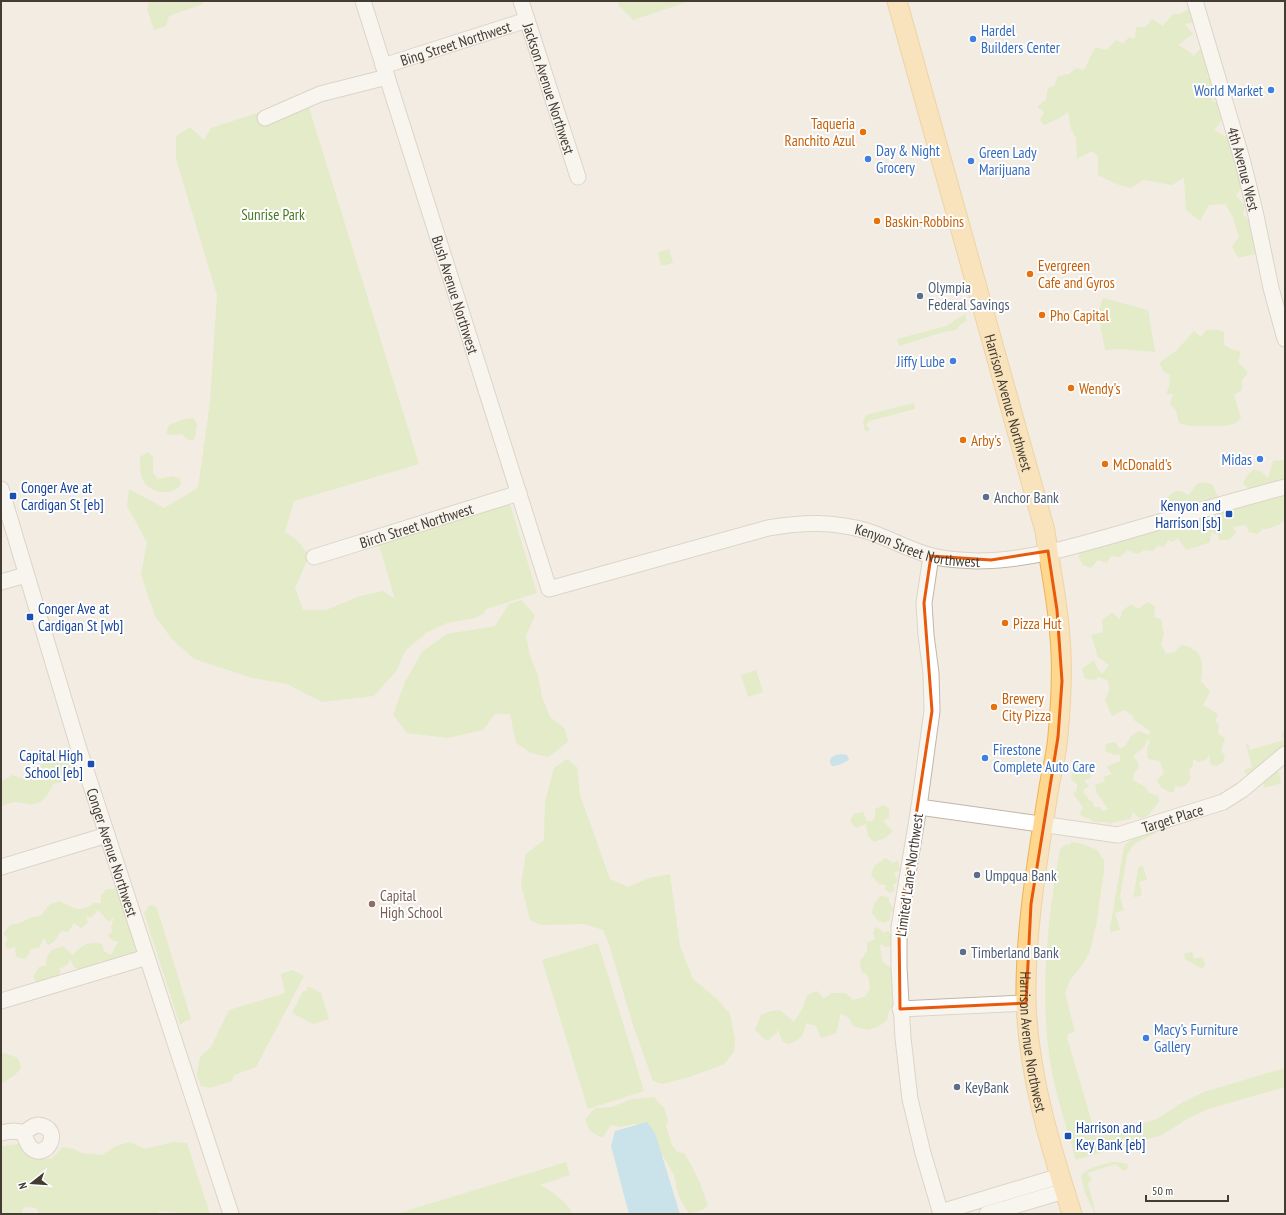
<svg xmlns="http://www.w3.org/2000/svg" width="1286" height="1215" viewBox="0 0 1286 1215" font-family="'PT Sans Narrow',sans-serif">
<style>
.green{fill:#d0e9a8}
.water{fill:#9ad5f4}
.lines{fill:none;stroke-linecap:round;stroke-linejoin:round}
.minor-casing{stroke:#c1b6a7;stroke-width:17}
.major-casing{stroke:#eab459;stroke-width:21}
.minor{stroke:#fff;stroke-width:15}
.major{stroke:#ffd78e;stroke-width:19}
.marked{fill:none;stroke:#e8590c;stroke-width:3;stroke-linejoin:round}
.shop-dot{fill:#3f7fe0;stroke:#fff;stroke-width:1.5}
.food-dot{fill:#e8710a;stroke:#fff;stroke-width:1.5}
.service-dot{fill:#5c6f8a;stroke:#fff;stroke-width:1.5}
.transit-dot{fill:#1a4fb4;stroke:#fff;stroke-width:1.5}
.education-dot{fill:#8d6e63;stroke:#fff;stroke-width:1.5}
.labels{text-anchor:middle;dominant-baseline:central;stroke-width:4;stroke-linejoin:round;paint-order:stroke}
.shop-label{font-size:15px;fill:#366cbe;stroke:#fff;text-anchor:start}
.street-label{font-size:15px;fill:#443c32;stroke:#fff}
.food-label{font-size:15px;fill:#c56008;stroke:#fff;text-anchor:start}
.park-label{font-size:15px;fill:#497823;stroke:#fff}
.service-label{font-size:15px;fill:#4e5e75;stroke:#fff;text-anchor:start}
.transit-label{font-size:15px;fill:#164399;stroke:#fff;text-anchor:start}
.education-label{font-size:15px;fill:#785e54;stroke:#fff;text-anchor:start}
</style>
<rect width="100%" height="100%" fill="#f2ece2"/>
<g class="green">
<polygon points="149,1 202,1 203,4 169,16 166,26 154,30 147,9"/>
<polygon points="618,1 690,1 633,20 619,6"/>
<polygon points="1192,7 1197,22 1185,24 1193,34 1178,45 1187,50 1194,56 1200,49 1211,64 1207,76 1214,83 1212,101 1222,104 1224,118 1214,130 1232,140 1237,156 1233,163 1238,169 1243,184 1236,196 1245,205 1243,215 1255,225 1251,236 1257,243 1255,254 1238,258 1232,246 1239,237 1233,218 1226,204 1209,205 1200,221 1186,210 1184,178 1172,185 1143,180 1131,188 1119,185 1098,175 1098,156 1092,151 1077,159 1076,138 1071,129 1068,112 1060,118 1044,125 1040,120 1044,112 1037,107 1046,100 1048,88 1054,86 1058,76 1069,74 1076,68 1084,70 1095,47 1107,50 1116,40 1123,44 1129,37 1135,39 1136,27 1146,27 1152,19 1163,26 1173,14 1180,14"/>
<polygon points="291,97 307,101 419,464 294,501 285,532 298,541 309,556 295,588 303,610 326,610 360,596 383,591 395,599 379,545 510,504 537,593 486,609 484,613 475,618 447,623 426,633 405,651 397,670 374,696 322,702 287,684 252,678 194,659 171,638 155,616 141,575 147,542 127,506 129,489 164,508 198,488 210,402 217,295 176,159 176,136 190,127 204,140 211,128 285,104"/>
<polygon points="669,249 673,263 661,266 658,252"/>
<polygon points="1103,298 1148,310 1155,352 1118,349 1105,350 1098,313"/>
<path d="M965,314L967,321C954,325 964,331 947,331L899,346L897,339L946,326Z"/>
<polygon points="1206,330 1219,330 1224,332 1224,345 1233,350 1241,351 1238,362 1248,373 1242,380 1242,390 1234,395 1241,418 1234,424 1223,426 1191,426 1179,423 1176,411 1170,404 1173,394 1166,394 1169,387 1170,375 1164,372 1159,363 1177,350 1194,331 1201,337"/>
<polygon points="914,403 915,409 869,421 866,425 870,429 868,431 865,431 863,421 866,415"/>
<polygon points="193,418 197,424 195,438 192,441 186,438 182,434 171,435 166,433 169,425 184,419"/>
<path d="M148,452L153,457V473L158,479L172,476L180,478L181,484C172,497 150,494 143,480C140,473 140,465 140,457Z"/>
<path d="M1282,460L1285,462V522L1283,521L1279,525C1273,526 1269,530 1263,529L1257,534L1249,532L1246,525L1233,527L1236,533L1229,540H1219L1218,535L1211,532L1210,542C1202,546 1194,547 1186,550L1178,538L1173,542L1168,540L1164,547L1157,546L1153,551L1144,550L1137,554L1127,550L1120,557L1111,556L1107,563L1098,560L1091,568L1083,565L1078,556L1086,549L1201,505L1192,501L1191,507L1171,515L1163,510C1164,501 1169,491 1179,491C1182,491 1186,494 1189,495L1196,485L1202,482L1212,484L1224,509L1249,490L1243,483L1246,477L1254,469L1262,472L1268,478L1273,461Z"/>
<polygon points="521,600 535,615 526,636 530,656 538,675 542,697 550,717 565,729 568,742 548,757 531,753 516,743 510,714 495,714 483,730 448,738 407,733 393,715 405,682 422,652 447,634 495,626 509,604"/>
<path d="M1148,602L1155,606L1154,617L1161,619L1164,634L1161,644L1166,654L1175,652L1181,645C1184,646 1189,646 1191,648C1204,654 1203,669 1201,681L1210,692L1203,705L1218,714L1215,721L1219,725L1218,734L1225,738L1221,750L1225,756L1223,762L1217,766L1211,765L1209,755L1207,759L1198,762L1193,759V765L1189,770L1191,778L1185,786L1180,787L1175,785L1174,792H1168L1165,789L1161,788L1157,780L1164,774L1160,761L1148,759L1147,749L1150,741L1147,740L1144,747L1133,756L1138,763L1139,768L1134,773L1133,780L1145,787L1149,793L1158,796L1159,802C1152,809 1149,819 1139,818L1133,812L1130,819C1123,819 1120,822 1113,822L1110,824L1106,822H1093L1088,818H1085L1080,814L1083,807C1079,803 1077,798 1073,794L1077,790V784L1071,779L1073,767L1080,761L1089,769L1091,777L1084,781L1089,786L1083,790L1085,795L1088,797V800L1093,802L1094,807H1100L1102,811L1108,809C1104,804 1102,798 1097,794L1095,785L1105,781L1103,777L1112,774L1107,767L1112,764L1120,761V755H1114L1105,751L1106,744L1115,742L1120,749L1126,745L1131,736L1139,731L1148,735L1151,732C1145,728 1141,724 1134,720L1132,715L1124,710L1112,716L1105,700L1110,688L1107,680L1099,677L1094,680L1085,679L1082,669L1094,660L1097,668L1102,674L1109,665L1098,657L1091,635L1103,632L1102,620L1112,613L1120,619L1122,611L1131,604L1138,609Z"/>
<polygon points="756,670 763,692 748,697 741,675"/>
<polygon points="1285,731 1285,745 1249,774 1245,773 1244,770 1252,767 1246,744 1248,744 1250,750 1284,740 1282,733"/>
<path d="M63,754L70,763L74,774L66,782L53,784C49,794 42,806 29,804C25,804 20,802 16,802C11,802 6,805 1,806V782L12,775L21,778L33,774L39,766Z"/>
<polygon points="567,759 577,767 580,795 610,879 628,887 649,878 670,874 680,946 693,979 717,999 730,1014 735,1040 734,1052 723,1065 689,1077 662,1084 653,1081 633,1025 609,944 603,930 584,924 541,925 530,920 521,884 526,854 544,840 545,802 554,768"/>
<polygon points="1276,771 1279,772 1281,783 1265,788 1263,783"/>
<polygon points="884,805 889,809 889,818 883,821 893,831 885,838 874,842 868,836 866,824 856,828 850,821 854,814 863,812 867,821 872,821 875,818 875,809"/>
<path d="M1156,832V833L1137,842L1133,845L1127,855L1120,897L1124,910L1115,913L1120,930L1111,932L1110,928L1124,847C1130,837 1145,834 1156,832Z"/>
<path d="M1071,842L1083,844L1097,850L1104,860V871L1096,926L1090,951L1083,964L1070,980L1065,993L1075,1032L1068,1034L1067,1037L1096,1137L1157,1119L1183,1102L1204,1092L1285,1068V1087L1208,1109L1187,1119L1162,1135L1076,1160C1066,1125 1054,1090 1049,1054C1040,986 1048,916 1060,849L1065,845L1071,844Z"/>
<polygon points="886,858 893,863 898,860 900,870 894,873 898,881 893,885 895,890 890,893 885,889 886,885 879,884 871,875 875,865"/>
<polygon points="1140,866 1143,867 1147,879 1147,880 1139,882 1142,895 1136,897 1134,897 1134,894 1138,868"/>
<path d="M106,889H115L123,899L141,943L134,946L137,953L103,964L101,960L90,969L82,972L74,967L70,959C69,965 64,968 59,968L61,972L55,978L52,977L50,979L37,983L33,976L39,967L46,965L47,957L52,950L63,946L73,955C81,945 89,941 102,944L104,951L111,955L118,942L112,940L108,935L112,932L111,927L114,917L109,922L98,910L91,918L86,916L88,923L81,928L74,923L68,932L61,931L54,942L48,945L44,938L39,948L30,949V953L25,959L16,957L15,947L8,949L5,946L8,938L3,934L10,925L20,923L32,917L41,916L49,905L59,901C75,908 79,914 94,903H101V896Z"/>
<polygon points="880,896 889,897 889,902 895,910 890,913 890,920 884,923 877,920 872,913 874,904"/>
<polygon points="152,905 157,908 191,1019 184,1022 180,1025 144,913 149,906"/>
<path d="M875,927L881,930L883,933L888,931L895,939L892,946L886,947L880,944L882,961L891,968L897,987V1002L890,1009L887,1020L878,1027L867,1030L853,1026L849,1018L841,1013L836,1033L821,1038L816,1026L806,1023C804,1036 801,1039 789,1044L782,1041L778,1029L777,1033L767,1041L755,1030L761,1015L771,1011L780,1010L794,1022C800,1013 805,1005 807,995L817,991L824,998L832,993H846L853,1000L866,996L870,988L868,976L861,971L860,961L867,951V943L875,939L873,933Z"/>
<polygon points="598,943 644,1091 588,1109 542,960"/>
<polygon points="1192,951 1194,959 1202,957 1203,958 1205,964 1204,967 1201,968 1185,959 1184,954"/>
<polygon points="292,970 304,976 256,1067 234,1075 232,1081 210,1088 201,1086 197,1075 200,1057 211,1047 229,1010 285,993 281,974"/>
<polygon points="308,986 321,993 329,1019 313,1024 292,1013 303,991 306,991"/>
<polygon points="1,1053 4,1053 18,1058 21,1067 16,1074 1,1084"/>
<path d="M654,1097L664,1108L668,1120L666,1126L672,1145L677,1152L684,1153C695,1170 702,1187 708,1206L702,1210L689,1214L678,1195L674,1175L663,1156L649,1143L647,1130L635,1124L620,1127L611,1125L602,1138L590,1131L585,1119L595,1108L612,1107L632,1099Z"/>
<polygon points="130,1142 145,1149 173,1142 187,1143 210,1214 188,1214 160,1211 157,1214 39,1214 36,1208 24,1207 21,1214 1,1214 1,1146 19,1144 39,1160 52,1158 63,1147 74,1149 81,1153 102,1155 116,1146"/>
<path d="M566,1162L570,1175L540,1185C554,1192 564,1200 573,1214H396Z"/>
<path d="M1112,1162H1118L1127,1164L1128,1167L1127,1169L1123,1171L1116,1164L1087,1173L1092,1180L1090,1181L1088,1184L1096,1214H1095L1085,1193L1081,1176C1087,1167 1102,1165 1112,1162Z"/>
</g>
<g class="water">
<path d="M840,754L847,755L849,760C846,762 835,767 832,766L830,763C829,757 835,755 840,754Z"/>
<polygon points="647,1122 655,1133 680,1214 629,1214 611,1146 615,1131"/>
</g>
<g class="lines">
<g class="minor-casing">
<g id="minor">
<path id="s1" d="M363,1L549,589L768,528C803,522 833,521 867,531C889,538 909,550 932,556C946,560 962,560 977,561C1028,561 1079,545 1128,531C1180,516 1232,501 1285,487"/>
<path id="s2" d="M521,1L578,177"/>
<path id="s3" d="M1195,1L1242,159L1255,211L1271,288L1285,339"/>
<path id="s4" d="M383,66L527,20"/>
<polyline points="265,118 320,94 387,77"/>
<path id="s5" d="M1,489L78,746L231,1214"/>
<polyline points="931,556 924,603 926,635 931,673 932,711 919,807 899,927 899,967 903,1038 910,1099 923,1153 941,1214"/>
<path id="s6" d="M314,557L519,493"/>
<polyline points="1,582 26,575"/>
<path id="s7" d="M919,807L1118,835L1223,802L1242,790L1285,754"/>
<polyline points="1,867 107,835"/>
<polyline points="1,1001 147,957"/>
<polyline points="900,1009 1026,1003"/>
<path d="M38,1125C65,1128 46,1163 30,1147C27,1143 25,1137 23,1133L34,1126Z"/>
<path d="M1,1133C9,1131 15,1130 23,1133"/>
<polyline points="941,1212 1060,1176"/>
<polyline points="987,1214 1064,1191"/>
</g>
</g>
<g class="major-casing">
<g id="major">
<path id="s8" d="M897,1L1045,531C1050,567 1058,602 1060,638C1063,670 1061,703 1058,735C1057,752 1052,770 1049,787C1038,857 1025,928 1026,1000C1028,1074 1050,1145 1072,1214"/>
</g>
</g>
<use href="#minor" class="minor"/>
<use href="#major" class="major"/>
</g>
<path d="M0 0H1286V1215H0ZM1048,551L1057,610L1062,681L1058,737L1031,904L1026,1003L900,1009L899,927L932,711L924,603L931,556L991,560Z" fill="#f2ece2" fill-opacity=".55" fill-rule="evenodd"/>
<path class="marked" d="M1048,551L1057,610L1062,681L1058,737L1031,904L1026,1003L900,1009L899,927L932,711L924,603L931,556L991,560Z"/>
<g class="shop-dot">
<circle cx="973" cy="39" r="4"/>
<circle cx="1271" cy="90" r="4"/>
<circle cx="868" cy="159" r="4"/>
<circle cx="971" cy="161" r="4"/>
<circle cx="953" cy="361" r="4"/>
<circle cx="1260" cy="459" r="4"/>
<circle cx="985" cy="758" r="4"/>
<circle cx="1146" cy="1038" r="4"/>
</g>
<g class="food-dot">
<circle cx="863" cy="132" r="4"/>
<circle cx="877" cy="221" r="4"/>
<circle cx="1030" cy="274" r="4"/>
<circle cx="1042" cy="315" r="4"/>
<circle cx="1071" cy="388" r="4"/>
<circle cx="963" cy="440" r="4"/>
<circle cx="1105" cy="464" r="4"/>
<circle cx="1005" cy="623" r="4"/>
<circle cx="994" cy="707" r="4"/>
</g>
<g class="service-dot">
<circle cx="920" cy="296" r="4"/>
<circle cx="986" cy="497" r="4"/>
<circle cx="977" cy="875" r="4"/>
<circle cx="963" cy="952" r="4"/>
<circle cx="957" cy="1087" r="4"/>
</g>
<g class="transit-dot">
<rect x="9" y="492" width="8" height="8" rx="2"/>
<rect x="1225" y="510" width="8" height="8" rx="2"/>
<rect x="26" y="613" width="8" height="8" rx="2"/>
<rect x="87" y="760" width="8" height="8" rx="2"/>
<rect x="1064" y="1132" width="8" height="8" rx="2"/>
</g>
<circle class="education-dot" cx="372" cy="904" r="4"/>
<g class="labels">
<g class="shop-label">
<text x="981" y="30">Hardel<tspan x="981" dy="17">Builders Center</tspan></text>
<text x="1263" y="90" text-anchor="end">World Market</text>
<text x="876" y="150">Day &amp; Night<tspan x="876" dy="17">Grocery</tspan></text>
<text x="979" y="152">Green Lady<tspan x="979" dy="17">Marijuana</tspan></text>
<text x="945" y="361" text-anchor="end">Jiffy Lube</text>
<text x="1252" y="459" text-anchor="end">Midas</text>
<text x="993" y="749">Firestone<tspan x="993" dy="17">Complete Auto Care</tspan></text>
<text x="1154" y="1029">Macy's Furniture<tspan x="1154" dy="17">Gallery</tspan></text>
</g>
<g class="street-label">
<text stroke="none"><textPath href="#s4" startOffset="76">Bing Street Northwest</textPath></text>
<text stroke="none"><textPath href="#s2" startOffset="92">Jackson Avenue Northwest</textPath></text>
<text stroke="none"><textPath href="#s3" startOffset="175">4th Avenue West</textPath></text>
<text stroke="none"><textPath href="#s1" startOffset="308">Bush Avenue Northwest</textPath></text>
<text stroke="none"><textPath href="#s8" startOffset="417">Harrison Avenue Northwest</textPath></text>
<text stroke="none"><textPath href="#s6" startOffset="107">Birch Street Northwest</textPath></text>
<text stroke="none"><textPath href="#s1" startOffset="997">Kenyon Street Northwest</textPath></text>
<text stroke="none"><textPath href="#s7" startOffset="258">Target Place</textPath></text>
<text stroke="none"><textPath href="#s5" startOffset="380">Conger Avenue Northwest</textPath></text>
<text transform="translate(909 875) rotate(-82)">Limited Lane Northwest</text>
<text stroke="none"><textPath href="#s8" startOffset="1065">Harrison Avenue Northwest</textPath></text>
</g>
<g class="food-label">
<text x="855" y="123" text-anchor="end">Taqueria<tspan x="855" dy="17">Ranchito Azul</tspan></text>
<text x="885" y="221">Baskin-Robbins</text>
<text x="1038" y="265">Evergreen<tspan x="1038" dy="17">Cafe and Gyros</tspan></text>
<text x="1050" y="315">Pho Capital</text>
<text x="1079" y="388">Wendy's</text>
<text x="971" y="440">Arby's</text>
<text x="1113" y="464">McDonald's</text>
<text x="1013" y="623">Pizza Hut</text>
<text x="1002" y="698">Brewery<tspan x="1002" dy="17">City Pizza</tspan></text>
</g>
<g class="park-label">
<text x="273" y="214">Sunrise Park</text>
</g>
<g class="service-label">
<text x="928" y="287">Olympia<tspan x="928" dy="17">Federal Savings</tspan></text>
<text x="994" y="497">Anchor Bank</text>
<text x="985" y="875">Umpqua Bank</text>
<text x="971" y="952">Timberland Bank</text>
<text x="965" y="1087">KeyBank</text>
</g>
<g class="transit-label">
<text x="21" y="487">Conger Ave at<tspan x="21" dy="17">Cardigan St [eb]</tspan></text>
<text x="1221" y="505" text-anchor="end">Kenyon and<tspan x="1221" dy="17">Harrison [sb]</tspan></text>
<text x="38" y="608">Conger Ave at<tspan x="38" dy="17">Cardigan St [wb]</tspan></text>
<text x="83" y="755" text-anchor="end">Capital High<tspan x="83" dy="17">School [eb]</tspan></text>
<text x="1076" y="1127">Harrison and<tspan x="1076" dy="17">Key Bank [eb]</tspan></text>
</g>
<g class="education-label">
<text x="380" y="895">Capital<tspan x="380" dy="17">High School</tspan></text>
</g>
</g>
<rect width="1286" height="1215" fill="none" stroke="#443c32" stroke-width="4"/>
<g transform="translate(32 1183) rotate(253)" stroke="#ffffff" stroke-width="3" paint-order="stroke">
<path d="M0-3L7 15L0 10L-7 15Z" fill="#443c32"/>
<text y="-6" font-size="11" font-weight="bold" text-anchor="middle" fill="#443c32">N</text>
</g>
<path d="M1146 1195v6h82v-6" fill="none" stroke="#443c32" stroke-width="2"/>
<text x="1152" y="1195" font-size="12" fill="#443c32" stroke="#ffffff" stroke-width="3" paint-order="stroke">50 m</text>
</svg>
